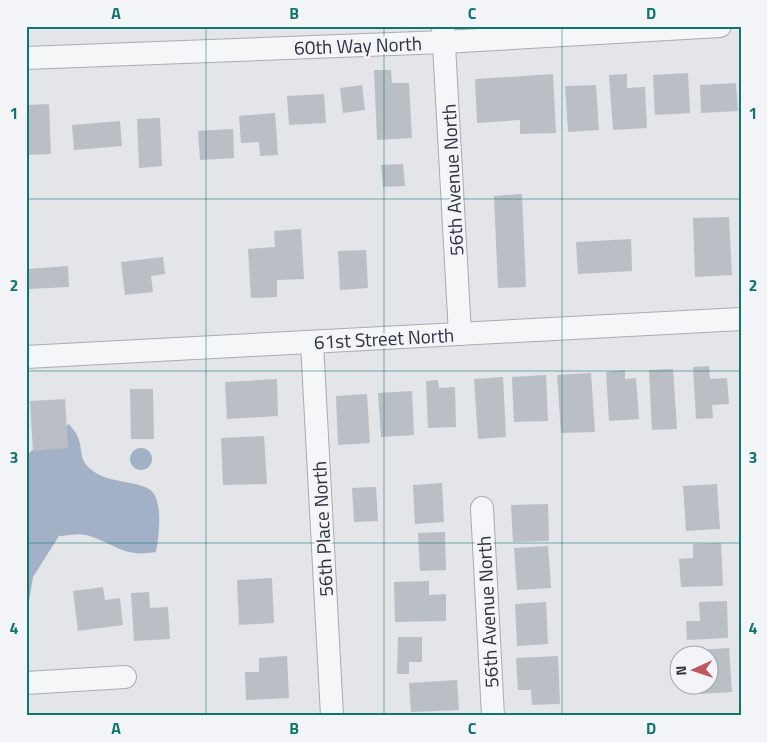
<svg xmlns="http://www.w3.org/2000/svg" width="767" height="742" viewBox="0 0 767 742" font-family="'Titillium Web',sans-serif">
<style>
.water{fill:#a2b1c5}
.building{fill:#babec5}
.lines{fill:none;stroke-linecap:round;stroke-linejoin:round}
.minor-casing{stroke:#a8acb3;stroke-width:24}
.minor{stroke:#f5f6f8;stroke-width:22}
.grid{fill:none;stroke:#0f766e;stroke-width:1;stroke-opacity:0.55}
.labels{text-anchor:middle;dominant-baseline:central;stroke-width:5;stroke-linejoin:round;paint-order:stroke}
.street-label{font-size:19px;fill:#2c323f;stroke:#f2f4f7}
.neatline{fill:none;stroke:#0f766e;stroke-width:2}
.grid-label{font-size:16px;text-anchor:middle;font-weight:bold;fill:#0f766e}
</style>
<rect width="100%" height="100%" fill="#e3e5e9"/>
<g class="water">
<path d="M69,424C72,428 76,432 78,437C84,453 77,461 96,473C112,483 136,481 149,489C164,498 159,536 156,552C122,558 115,543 86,535C78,533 67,536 59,536L33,577L26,618V456L40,443Z"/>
<circle cx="141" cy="459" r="11"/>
</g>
<g class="building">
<polygon points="374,70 391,70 392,83 409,83 412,138 377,140"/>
<polygon points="688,73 690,113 655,115 653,75"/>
<polygon points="553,74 556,133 520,134 520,120 477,123 475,79"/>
<polygon points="627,74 627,88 645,87 647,128 613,130 609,75"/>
<polygon points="736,83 738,111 701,113 700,85"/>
<polygon points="362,85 365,110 343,113 340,88"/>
<polygon points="596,85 599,130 568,132 565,86"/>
<polygon points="324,94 326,123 289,125 287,96"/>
<polygon points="49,104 51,154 26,155 26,105"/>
<polygon points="275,113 278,155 260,156 259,142 241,143 239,116"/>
<polygon points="160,118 162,166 139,168 137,119"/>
<polygon points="120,121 122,146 74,150 72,125"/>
<polygon points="233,129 234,158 200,160 198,131"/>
<polygon points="403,164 405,186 383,187 381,165"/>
<polygon points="522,194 526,287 498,288 494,196"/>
<polygon points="729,217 732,275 695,277 693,218"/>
<polygon points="301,229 304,279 277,280 277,297 251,298 248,249 275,247 274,231"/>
<polygon points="631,239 632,271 578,274 576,242"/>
<polygon points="366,250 368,288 340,290 338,251"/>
<polygon points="163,257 165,274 151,276 153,292 125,295 121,262"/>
<polygon points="68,266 69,287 29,289 28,269"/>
<polygon points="709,366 710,379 727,378 729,404 712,405 713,418 696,419 693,367"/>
<polygon points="673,369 677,429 652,430 649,370"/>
<polygon points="625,370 625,379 636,378 639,419 609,421 606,372"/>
<polygon points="591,373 595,432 561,433 557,375"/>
<polygon points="546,375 548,421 514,422 512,377"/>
<polygon points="503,377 506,437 478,439 474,379"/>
<polygon points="277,379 278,416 227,419 225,382"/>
<polygon points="438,380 439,388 455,387 456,427 428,428 426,381"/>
<polygon points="130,389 153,389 154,439 131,439"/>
<polygon points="412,391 414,435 381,437 378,393"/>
<polygon points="367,394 370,443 338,445 336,396"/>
<polygon points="65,399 68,448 33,451 30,401"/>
<polygon points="264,436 267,484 223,485 221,438"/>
<polygon points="442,483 444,522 415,524 413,485"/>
<polygon points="717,484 720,529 686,531 683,486"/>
<polygon points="376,487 378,521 354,522 352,488"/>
<polygon points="548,504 549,541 513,542 511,505"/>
<polygon points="445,532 446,570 420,571 418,533"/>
<polygon points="721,543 723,586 681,587 679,559 693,558 693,544"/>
<polygon points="548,546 551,588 517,590 514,548"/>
<polygon points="272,578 274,623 239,625 237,580"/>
<polygon points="429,581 429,595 446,594 446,621 395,622 394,582"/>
<polygon points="103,587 105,600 120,598 123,625 78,631 73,591"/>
<polygon points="149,592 150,608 168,607 170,639 134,641 131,593"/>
<polygon points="727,601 728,638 687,640 686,621 700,621 699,602"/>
<polygon points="546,602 548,644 517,646 515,604"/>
<polygon points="398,637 422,637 422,662 409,662 409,674 397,674"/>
<polygon points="729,648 732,692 698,694 698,684 710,684 710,654 696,654 696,650"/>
<polygon points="287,656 289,698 246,700 245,672 259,672 259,658"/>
<polygon points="558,656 560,704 532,705 531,690 518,690 516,658"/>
<polygon points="457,680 459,710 411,712 409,683"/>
</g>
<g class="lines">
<g class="minor-casing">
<g id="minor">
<polyline points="443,27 460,334"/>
<polyline points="26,58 444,42 720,26"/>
<polyline points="312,343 332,716"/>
<polyline points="26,357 741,319"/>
<polyline points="482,508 493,716"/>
<polyline points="26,683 125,677"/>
</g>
</g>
<use href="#minor" class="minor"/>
</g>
<path class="grid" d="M206,26V716M384,26V716M562,26V716M26,199H741M26,371H741M26,543H741"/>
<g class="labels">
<g class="street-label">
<text transform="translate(358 45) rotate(-2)">60th Way North</text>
<text transform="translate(452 180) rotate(-93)">56th Avenue North</text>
<text transform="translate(384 338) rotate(-3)">61st Street North</text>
<text transform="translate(322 529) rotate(-93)">56th Place North</text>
<text transform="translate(487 612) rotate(-93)">56th Avenue North</text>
</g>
</g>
<rect width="767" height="742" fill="none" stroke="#f2f4f7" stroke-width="55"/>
<g transform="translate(694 670) rotate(267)"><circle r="24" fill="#f2f4f7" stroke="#a3a6ad"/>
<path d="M0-4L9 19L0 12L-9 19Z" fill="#bf5761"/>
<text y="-8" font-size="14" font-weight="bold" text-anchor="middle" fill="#2c323f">N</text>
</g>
<rect x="28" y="28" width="712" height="686" class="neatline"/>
<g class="grid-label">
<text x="116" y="19">A</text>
<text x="294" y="19">B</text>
<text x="472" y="19">C</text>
<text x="651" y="19">D</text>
<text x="14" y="119">1</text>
<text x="753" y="119">1</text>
<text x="14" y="291">2</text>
<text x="753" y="291">2</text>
<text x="14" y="463">3</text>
<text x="753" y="463">3</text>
<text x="14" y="634">4</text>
<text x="753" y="634">4</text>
<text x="116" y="734">A</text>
<text x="294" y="734">B</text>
<text x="472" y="734">C</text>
<text x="651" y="734">D</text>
</g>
</svg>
